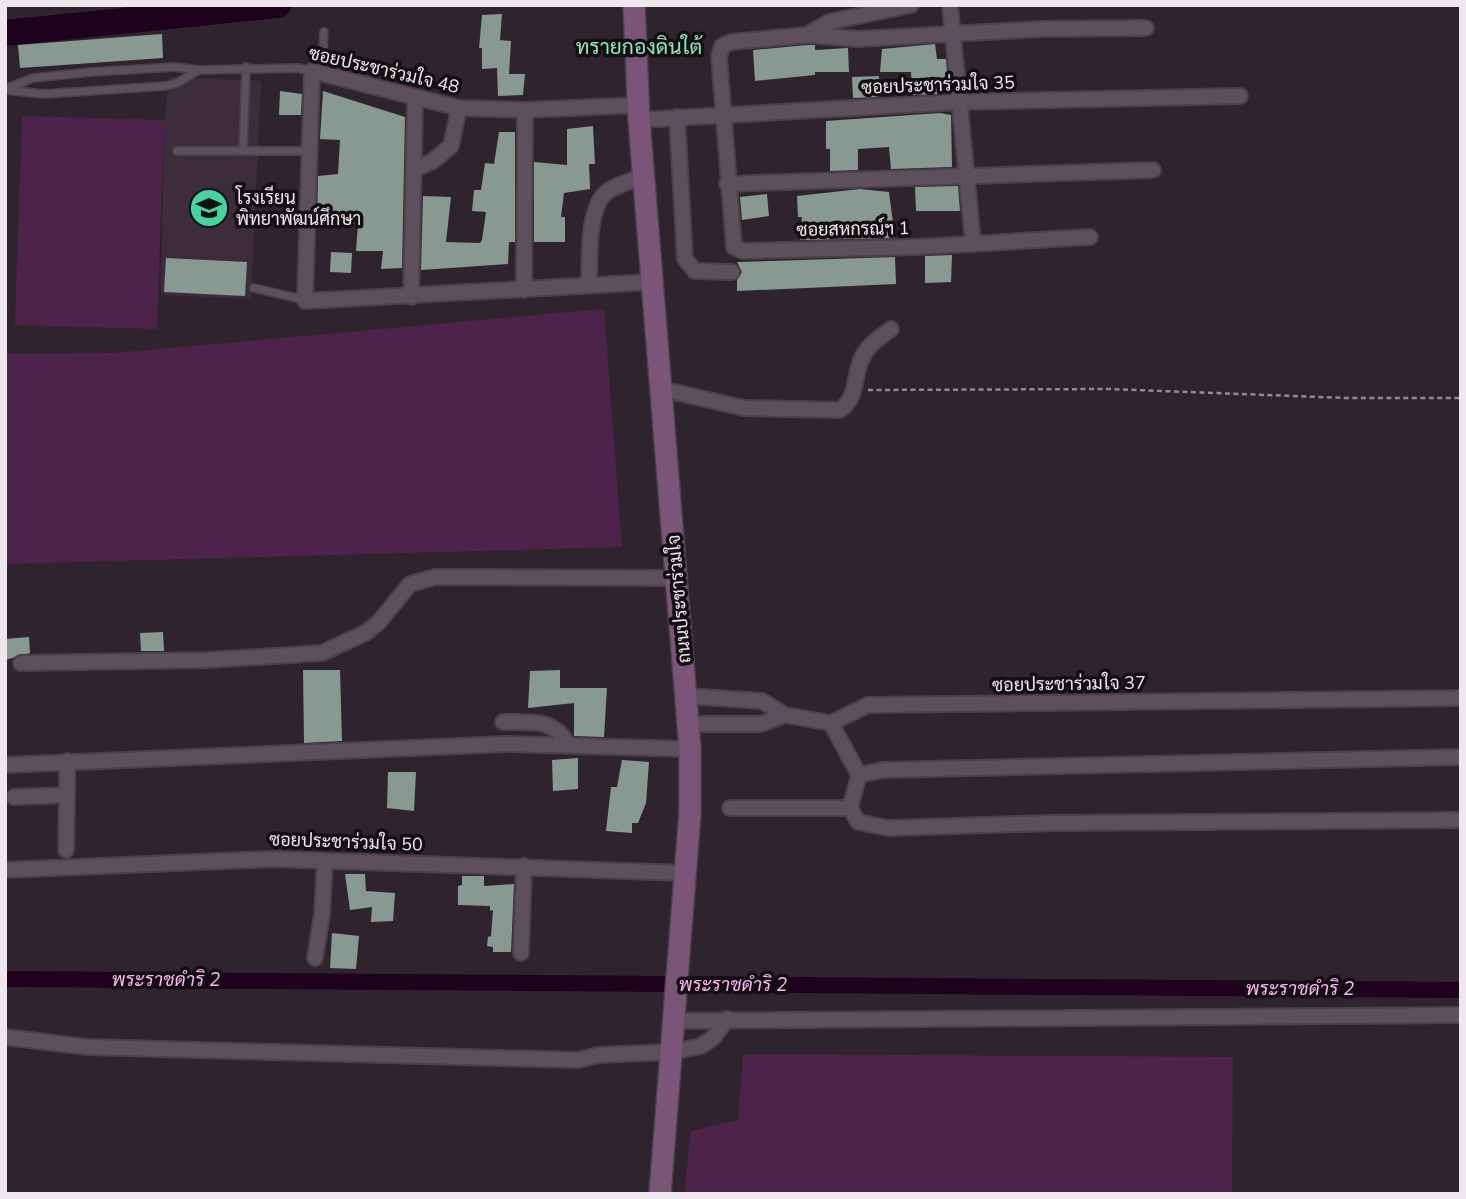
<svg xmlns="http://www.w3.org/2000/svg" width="1466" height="1199" viewBox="0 0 1466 1199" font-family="'Nunito Sans',Sarabun,sans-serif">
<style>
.built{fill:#3d2d3c}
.green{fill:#4e234b}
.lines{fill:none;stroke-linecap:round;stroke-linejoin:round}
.canal{stroke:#1f021e;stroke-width:16}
.river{stroke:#1f021e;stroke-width:26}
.building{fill:#879990}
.lane-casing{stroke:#4b414a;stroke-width:10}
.street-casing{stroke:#4b414a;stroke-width:18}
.secondary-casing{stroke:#4b414a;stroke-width:24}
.path{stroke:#948a93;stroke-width:2.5;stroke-dasharray:5 3.5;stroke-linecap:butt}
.lane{stroke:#5d505c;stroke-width:7}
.street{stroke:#5d505c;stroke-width:14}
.secondary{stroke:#7a5577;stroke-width:21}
.labels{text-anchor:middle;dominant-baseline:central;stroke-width:7;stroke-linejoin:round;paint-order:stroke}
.street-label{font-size:18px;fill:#efe7ee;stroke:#140f13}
.poi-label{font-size:18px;fill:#efe7ee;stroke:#140f13;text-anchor:start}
.water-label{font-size:19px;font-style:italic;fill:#fab2f3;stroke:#140f13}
.quarter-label{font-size:21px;fill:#90e6bf;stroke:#140f13}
</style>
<rect width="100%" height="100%" fill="#2f242e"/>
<polygon class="built" points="170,77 261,81 251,299 161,295 164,120"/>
<g class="green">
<polygon points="22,116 164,120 157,329 15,325"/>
<polygon points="604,309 622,547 5,564 5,354 114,353"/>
<polygon points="743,1054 1233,1057 1232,1194 684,1194 691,1131 738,1120"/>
</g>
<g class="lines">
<polyline class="canal" points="5,979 1461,990"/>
<polyline class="river" points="5,33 278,5"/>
</g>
<g class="building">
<polygon points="502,14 500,40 511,41 509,74 525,74 523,95 498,96 497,68 482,69 482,48 479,48 482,15"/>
<polygon points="162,34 163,58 20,68 18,45"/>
<polygon points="935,44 937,59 946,59 948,86 938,87 939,94 912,95 911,72 880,72 882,49"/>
<polygon points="807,45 815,45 815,50 848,48 849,72 815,72 815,75 755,81 753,50"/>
<polygon points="879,76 879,97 853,98 852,77"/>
<polygon points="280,91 302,94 301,115 279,115"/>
<polygon points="323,91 405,117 402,268 381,269 383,251 356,251 358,224 317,226 318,176 338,174 340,140 320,139"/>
<polygon points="940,113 951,115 952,167 891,169 889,147 858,149 858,170 830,171 830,149 826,149 826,121"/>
<polygon points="593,126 595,164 589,164 590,189 564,193 561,217 565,217 565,242 534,242 534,162 567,165 567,129"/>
<polygon points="499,132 515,132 515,242 509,242 508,264 421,270 423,196 451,197 446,242 480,243 482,240 486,212 472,211 474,190 481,190 485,163 494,164"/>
<polygon points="958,186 960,211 916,211 915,187"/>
<polygon points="860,189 889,192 895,238 800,240 802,217 798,217 797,196"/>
<polygon points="767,194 769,216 742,220 740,197"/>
<polygon points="331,252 352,253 351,273 330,272"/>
<polygon points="952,255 951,282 925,283 925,256"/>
<polygon points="895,257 896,284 737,291 737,280 742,272 737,262"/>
<polygon points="166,258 247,262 245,296 164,292"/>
<polygon points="163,632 164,651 141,651 140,633"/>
<polygon points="29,637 30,653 5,660 5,639"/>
<polygon points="303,670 340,670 342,741 304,743"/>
<polygon points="560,670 560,688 607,688 604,737 574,736 574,703 528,708 530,671"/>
<polygon points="578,758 578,789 553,791 552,760"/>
<polygon points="622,760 649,762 646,803 638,823 632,823 632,833 606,831 611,787 617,787"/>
<polygon points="388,772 416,772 414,811 387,808"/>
<polygon points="345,874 365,874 366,891 395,893 393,921 371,922 372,907 350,910"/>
<polygon points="462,876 484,876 484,886 514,884 511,952 493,952 493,947 487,946 488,937 491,936 493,910 490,911 490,906 458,905 458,886 462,885"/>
<polygon points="332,933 359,936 356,969 330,968"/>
</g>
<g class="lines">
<g class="lane-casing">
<g id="lane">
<polyline points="322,73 324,32"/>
<polyline points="5,89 33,78 91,72 174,67 199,70 298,68 312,71"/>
<polyline points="6,90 44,94 165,86 177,83 199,70"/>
<polyline points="177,151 307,151"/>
<polyline points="243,151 246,67"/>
<polyline points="254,288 305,300"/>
</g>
</g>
<g class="street-casing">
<g id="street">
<polyline points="911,5 829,22 807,35 731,42 722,46 719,56 734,247 743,251 918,247 1090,237"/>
<polyline points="950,5 973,242"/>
<polyline points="807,35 858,39 1042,29 1146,28"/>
<polyline points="638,105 525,110 459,108 312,71 305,301 652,282"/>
<polyline points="677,117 685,259 695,271 732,272"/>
<polyline points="639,120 960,102 1240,96"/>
<polyline points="415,169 433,161 451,146 459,108"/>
<polyline points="727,184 1153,170"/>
<path d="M589,286C590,262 586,207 608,191C618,184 632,181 643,176"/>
<polyline points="524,290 525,110"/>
<polyline points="411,297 415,99"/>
<path d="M661,389L744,408L840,410C858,397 853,379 861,360C867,345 879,338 891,329"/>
<polyline points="21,663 208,660 322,653 367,632 379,622 410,584 435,577 676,578"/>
<polyline points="687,696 762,701 785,715 831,723 868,705 1461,698"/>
<path d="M503,722C531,723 552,717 568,744"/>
<polyline points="831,723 859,775 883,770 1461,757"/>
<polyline points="689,724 761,724 785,715"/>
<polyline points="5,765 506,744 690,749"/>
<polyline points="14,797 67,795 67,761"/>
<polyline points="730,808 850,808 859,775"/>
<polyline points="850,808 858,822 888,828 1053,823 1461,820"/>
<polyline points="66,850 67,795"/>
<polyline points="5,870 271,859 685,873"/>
<polyline points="521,953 524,866"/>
<polyline points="315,958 322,914 325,861"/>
<polyline points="673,1021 1461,1015"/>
<polyline points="5,1037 87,1047 579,1060 598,1055 671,1052 701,1046 714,1037 727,1019"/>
</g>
</g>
<g class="secondary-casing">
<polyline id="secondary" points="634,5 639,120 690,749 690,813 660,1194"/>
</g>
<polyline class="path" points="868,390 1109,389 1346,398 1461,398"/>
<use href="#lane" class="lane"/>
<use href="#street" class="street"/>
<use href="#secondary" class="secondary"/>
</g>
<defs>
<g id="school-disc" transform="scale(2.0125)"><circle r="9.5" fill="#45d49f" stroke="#140f13"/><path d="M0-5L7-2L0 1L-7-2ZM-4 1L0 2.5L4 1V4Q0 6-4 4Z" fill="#111"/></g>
</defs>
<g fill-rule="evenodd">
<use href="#school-disc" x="209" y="208"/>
</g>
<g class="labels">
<g class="street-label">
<text transform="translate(384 70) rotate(13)">ซอยประชาร่วมใจ 48</text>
<text transform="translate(938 85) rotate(-2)">ซอยประชาร่วมใจ 35</text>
<text transform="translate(853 229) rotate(-1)">ซอยสหกรณ์ฯ 1</text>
<text transform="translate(679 599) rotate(-95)">ถนนประชาร่วมใจ</text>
<text transform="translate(1069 684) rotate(-1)">ซอยประชาร่วมใจ 37</text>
<text transform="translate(346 842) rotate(2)">ซอยประชาร่วมใจ 50</text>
</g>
<g class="poi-label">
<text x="236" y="198">โรงเรียน<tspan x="236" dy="21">พิทยาพัฒน์ศึกษา</tspan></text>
</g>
<g class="water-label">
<text x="166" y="980">พระราชดำริ 2</text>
<text x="733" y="985">พระราชดำริ 2</text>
<text x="1300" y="989">พระราชดำริ 2</text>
</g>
<g class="quarter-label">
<text x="639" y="47">ทรายกองดินใต้</text>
</g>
</g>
<rect width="1466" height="1199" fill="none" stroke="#efe7ee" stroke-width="14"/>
</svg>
